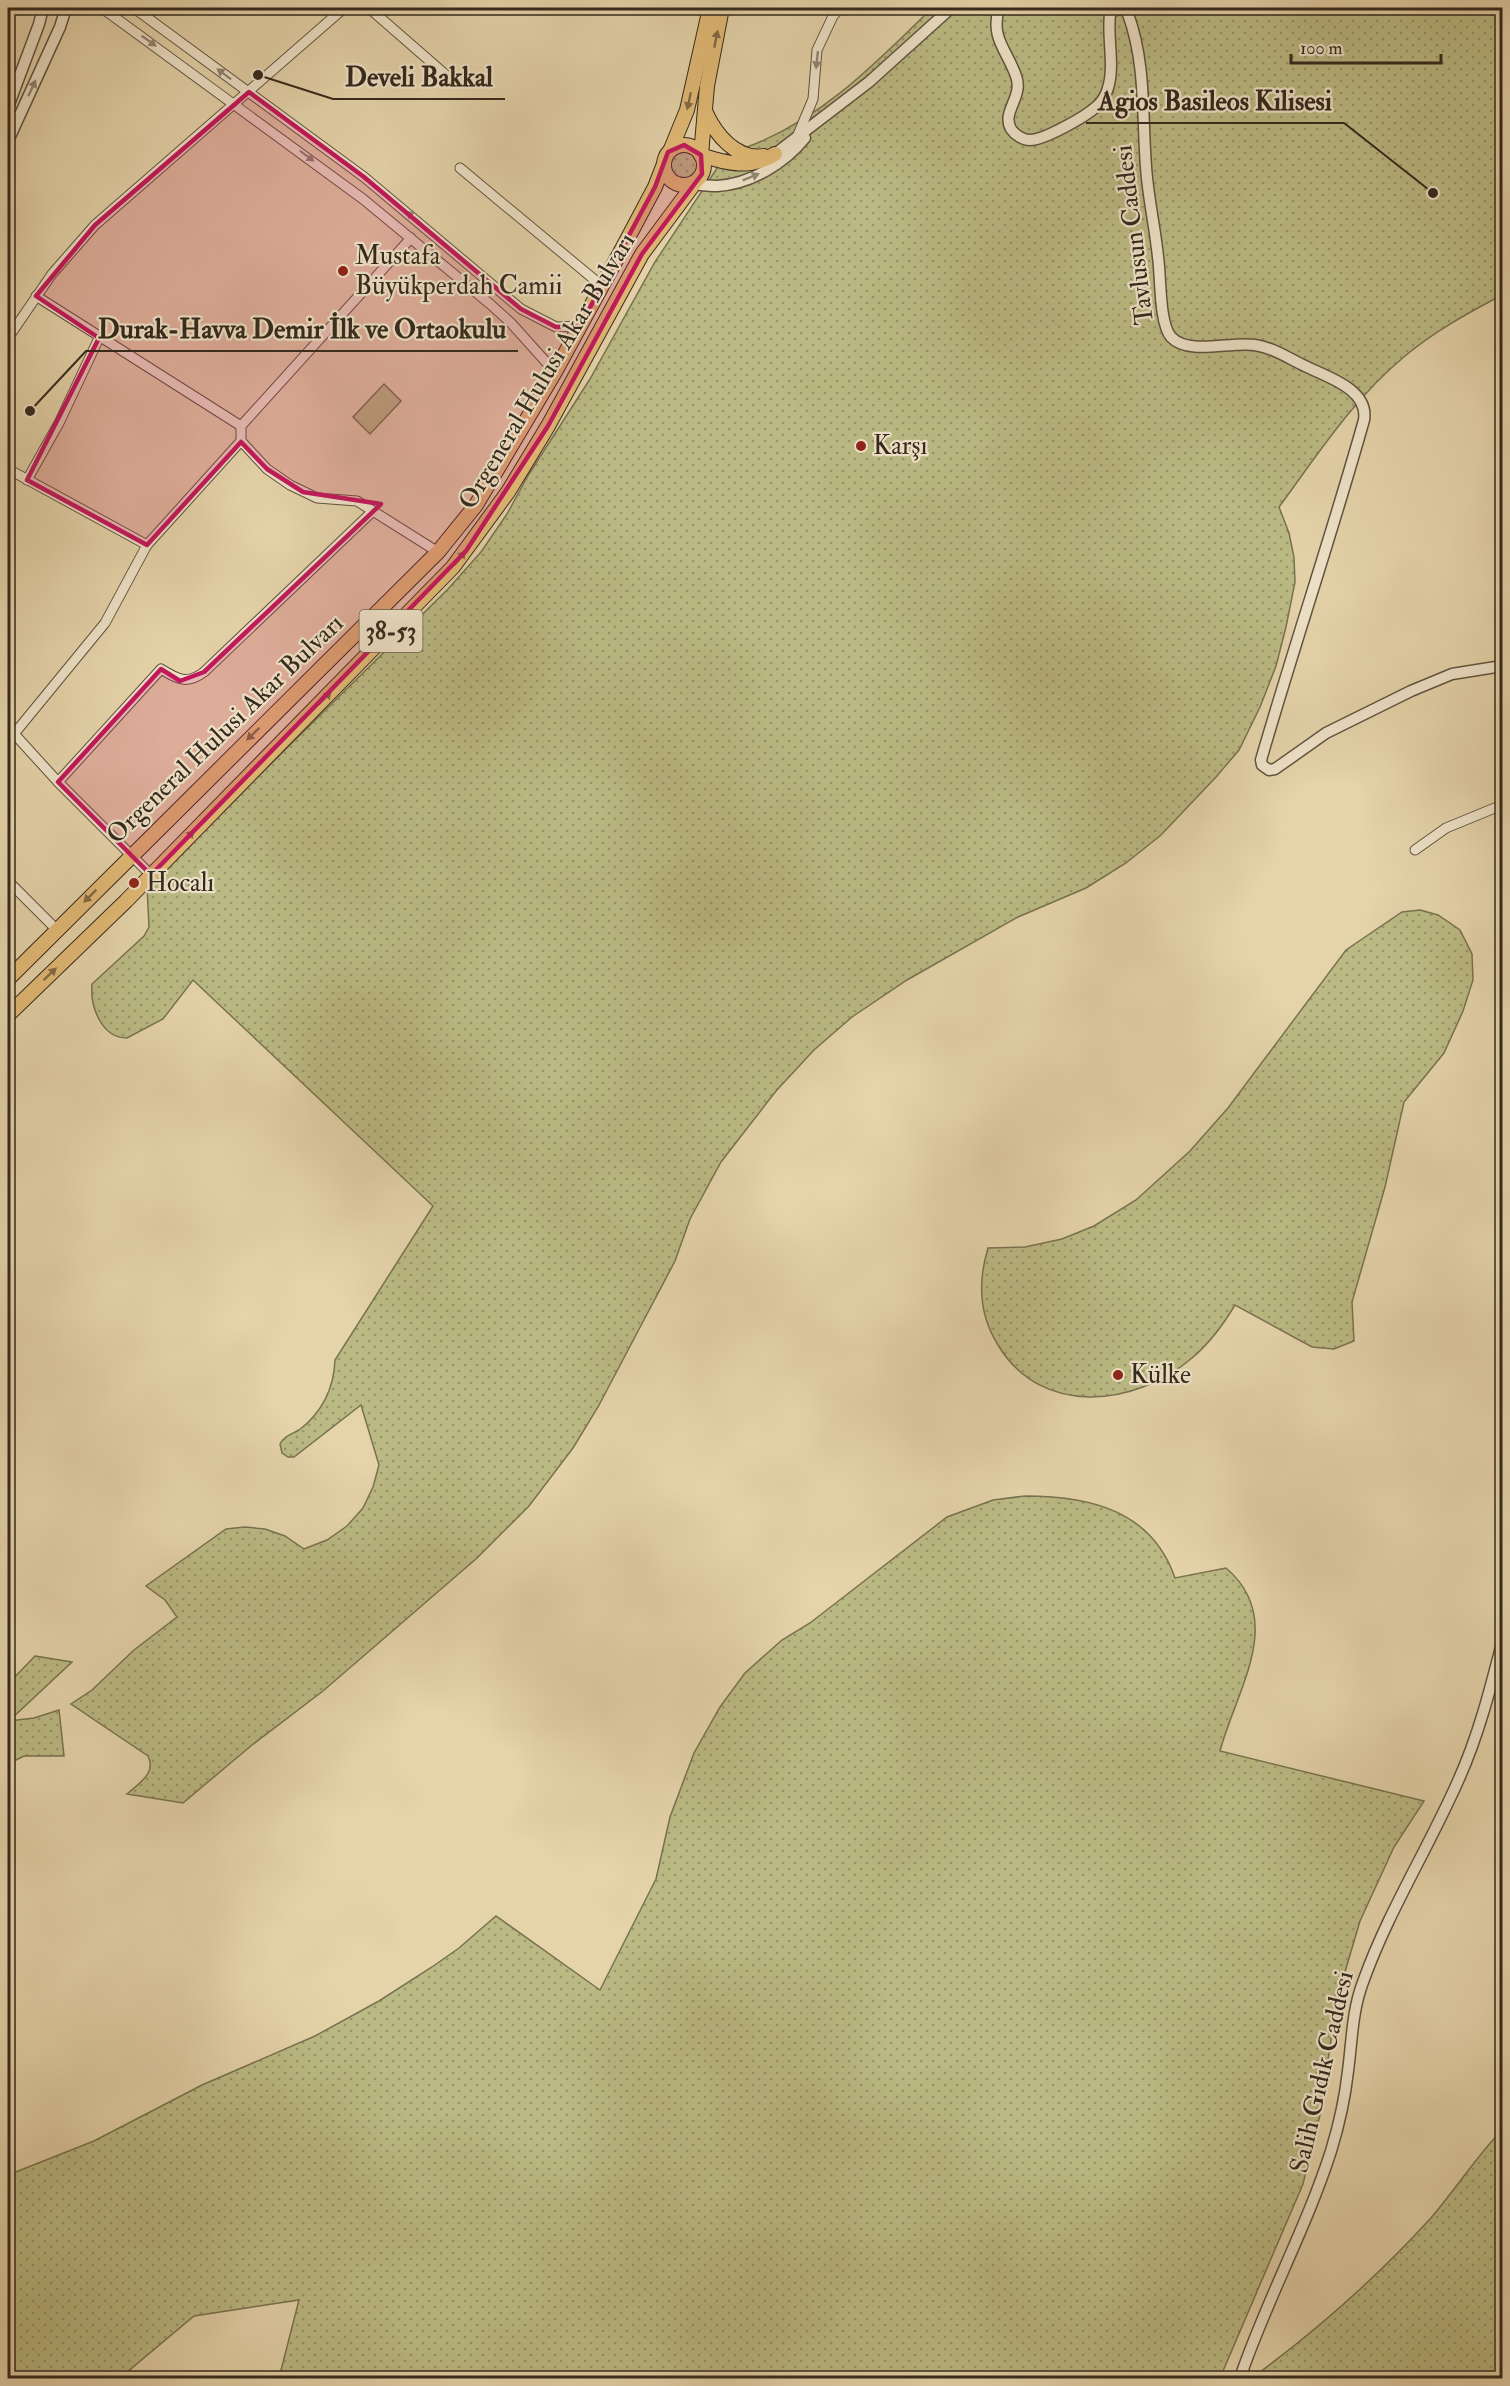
<svg xmlns="http://www.w3.org/2000/svg" width="1510" height="2386" viewBox="0 0 1510 2386" font-family="'IM FELL Double Pica',serif">
<style>
.green{fill:url(#green-dots);stroke:#787250;stroke-width:1.5}
.pitch{fill:#bbba84;stroke:#787250;stroke-width:1.5}
.lines{fill:none;stroke-linecap:round;stroke-linejoin:round}
.minor-casing{stroke:#605440;stroke-width:11}
.tertiary-casing{stroke:#605440;stroke-width:13}
.primary-casing{stroke:#34291d;stroke-width:16}
.minor{stroke:#eee2c8;stroke-width:9}
.tertiary{stroke:#eee2c8;stroke-width:10}
.primary{stroke:#e2ba75;stroke-width:14}
.oneway{fill:#826a45}
.oneway2{fill:#918672}
.marked{fill:#c2185b;fill-opacity:0.2;stroke:#c2185b;stroke-width:4.5;stroke-linejoin:round}
.poi-dot{fill:#8f2418;stroke:#eee2c8;stroke-width:2}
.labels{text-anchor:middle;dominant-baseline:central;stroke-width:4.5;stroke-linejoin:round;paint-order:stroke}
.shield{fill:#eee2c8;stroke:#6c6050;stroke-width:1.5}
.shield-label{font-size:24px;font-weight:bold;fill:#34291d}
.street-label{font-size:26px;fill:#34291d;stroke:#eee2c8}
.poi-label{font-size:26px;fill:#34291d;stroke:#eee2c8;text-anchor:start}
.leader{fill:none;stroke:#34291d;stroke-width:2}
.callout-dot{fill:#34291d;stroke:#eee2c8;stroke-width:2}
.callout-label{font-size:27px;text-anchor:middle;font-weight:bold;fill:#34291d;stroke:#eee2c8;stroke-width:4.5;stroke-linejoin:round;paint-order:stroke}
</style>
<defs>
<pattern id="green-dots" width="8" height="8" patternUnits="userSpaceOnUse" patternTransform="scale(1.5)"><rect width="8" height="8" fill="#bbba84"/><path d="M2 2h.1M6 6h.1" fill="none" stroke="#99976b" stroke-width="1.8" stroke-linecap="round"/></pattern>
</defs>
<rect width="100%" height="100%" fill="#e5d3aa"/>
<filter id="stains"><feTurbulence type="fractalNoise" baseFrequency=".00333" numOctaves="4"/><feColorMatrix values="0 0 0 0 .2 0 0 0 0 .09 0 0 0 0 .02 0 0 0 .5 -.17"/></filter>
<radialGradient id="worn" r=".72"><stop offset=".6" stop-color="#630" stop-opacity="0"/><stop offset="1" stop-color="#630" stop-opacity=".3"/></radialGradient>
<g class="green">
<path d="M932,8H1502V295C1468,313 1435,331 1405,356C1354,398 1318,454 1279,507L1289,533L1294,557L1295,582L1286,627L1276,666L1260,707L1239,750L1216,777L1161,835L1126,863L1086,888L1018,917L907,980L852,1017L814,1050L776,1091L721,1162L690,1219L675,1261L598,1407L573,1448L529,1506L477,1558L323,1691L252,1745L183,1803L127,1794C138,1784 157,1773 148,1756L71,1704L92,1690L134,1650L177,1617L165,1600L146,1586L226,1529L245,1527L265,1529L285,1536L304,1549L327,1540L347,1526L363,1508L373,1487L379,1465L361,1405L294,1457H288L282,1453L280,1444C284,1436 292,1434 299,1430C322,1413 334,1388 335,1360L433,1206L193,980L163,1019L127,1038C101,1038 90,1006 92,984L144,936L149,927L147,886L448,589L481,552L507,514L529,474L590,379L655,262L735,141L747,147C821,120 877,62 932,8Z"/>
<circle cx="685" cy="166" r="16"/>
<path d="M1420,910L1438,915L1460,930L1472,954L1473,980L1463,1011L1444,1053L1404,1102L1385,1187L1352,1302L1354,1341L1334,1349L1312,1347L1235,1305C1223,1325 1210,1343 1192,1358C1135,1407 1041,1417 998,1345C979,1315 978,1281 988,1248L1025,1247L1062,1239L1094,1226L1136,1200L1190,1151L1228,1108L1346,950L1402,912Z"/>
<path d="M1025,1496C1091,1496 1152,1511 1175,1578L1226,1568C1287,1620 1236,1690 1220,1751L1424,1801L1394,1847L1360,1921L1337,1999L1320,2115L1303,2184L1220,2378H279L299,2300L194,2316L120,2378H8V2175L94,2141L202,2085L315,2036L379,2001L432,1967L459,1948L496,1916L600,1990L656,1879L670,1817L694,1753L720,1707L745,1673L782,1640L810,1623L947,1517L993,1500Z"/>
<polygon points="35,1656 72,1662 9,1721 34,1718 59,1710 64,1756 24,1756 8,1764 8,1684"/>
<path d="M1502,2130V2378H1252C1316,2331 1376,2278 1430,2219C1455,2190 1476,2157 1502,2130Z"/>
</g>
<polygon class="pitch" points="384,384 401,401 370,434 353,417"/>
<g class="lines">
<g class="minor-casing">
<g id="minor">
<polyline points="102,8 363,199 490,304 511,323 555,372"/>
<polyline points="134,8 364,177 521,309 556,327 580,326"/>
<polyline points="369,8 447,76"/>
<polyline points="797,137 813,99 817,50 833,16 840,8"/>
<polyline points="460,168 602,286"/>
<polyline points="36,296 241,426 411,238"/>
<polyline points="8,338 52,274 95,225 344,8"/>
<polyline points="241,441 267,469 290,485 317,498 357,501 438,552"/>
<polyline points="8,469 147,545 241,441 241,426"/>
<polyline points="27,480 59,423 99,338"/>
<polyline points="8,727 58,782 151,875"/>
<polyline points="14,734 105,623 147,545"/>
<path d="M58,782L161,669C177,679 187,685 204,672L373,511"/>
<polyline points="1415,850 1446,828 1502,805"/>
<polyline points="8,881 57,930"/>
</g>
</g>
<g class="tertiary-casing">
<g id="tertiary">
<path d="M999,8C990,38 1007,50 1016,76C1024,97 1001,112 1011,129C1015,135 1023,140 1030,140C1044,140 1085,117 1096,107C1102,102 1106,95 1108,88C1115,65 1107,38 1110,14L1117,8L1123,9L1128,14C1146,63 1142,115 1146,167C1148,197 1155,227 1158,257C1161,277 1159,323 1171,337C1189,356 1231,341 1255,345C1274,348 1288,358 1305,366C1327,377 1369,389 1364,420C1332,534 1294,646 1261,760L1262,765L1269,770L1275,769L1326,733L1411,691L1452,674L1502,666"/>
<polyline points="8,107 39,24 43,8"/>
<polyline points="8,141 60,27 66,8"/>
<polyline points="775,154 869,82 951,8"/>
<path d="M694,184C701,185 710,186 717,186C751,184 785,163 805,138"/>
<path d="M1240,2378C1266,2301 1306,2229 1331,2151C1339,2125 1345,2098 1348,2071C1352,2041 1352,2011 1363,1982C1388,1912 1428,1849 1458,1781C1478,1737 1490,1690 1502,1643"/>
</g>
</g>
<g class="primary-casing">
<g id="primary">
<path d="M722,8L707,86L701,155C727,164 751,169 775,154"/>
<path d="M705,111C715,134 737,161 764,156"/>
<circle cx="684" cy="165" r="20"/>
<polyline points="671,149 687,110 710,8"/>
<polyline points="8,979 438,552 476,505 555,372 621,251 655,187 664,164"/>
<polyline points="8,1015 126,901 453,567 508,492 548,426 642,254 694,184"/>
</g>
</g>
<use href="#minor" class="minor"/>
<use href="#tertiary" class="tertiary"/>
<use href="#primary" class="primary"/>
</g>
<defs><path id="oneway-solid" d="M-6-.8H1V-3.2L6.5 0L1 3.2V.8H-6Z" transform="scale(1.5)"/></defs>
<g class="oneway">
<use href="#oneway-solid" transform="translate(716 39) rotate(-79)"/>
<use href="#oneway-solid" transform="translate(689 101) rotate(102)"/>
<use href="#oneway-solid" transform="translate(460 558) rotate(-52)"/>
<use href="#oneway-solid" transform="translate(325 698) rotate(-46)"/>
<use href="#oneway-solid" transform="translate(253 734) rotate(136)"/>
<use href="#oneway-solid" transform="translate(188 837) rotate(-46)"/>
<use href="#oneway-solid" transform="translate(90 896) rotate(135)"/>
<use href="#oneway-solid" transform="translate(50 974) rotate(-44)"/>
</g>
<g class="oneway2">
<use href="#oneway-solid" transform="translate(149 41) rotate(36)"/>
<use href="#oneway-solid" transform="translate(817 60) rotate(96)"/>
<use href="#oneway-solid" transform="translate(224 74) rotate(-143)"/>
<use href="#oneway-solid" transform="translate(32 88) rotate(-65)"/>
<use href="#oneway-solid" transform="translate(307 156) rotate(37)"/>
<use href="#oneway-solid" transform="translate(751 177) rotate(-22)"/>
<use href="#oneway-solid" transform="translate(413 217) rotate(-141)"/>
</g>
<path class="marked" d="M249,92L364,177L521,309L556,327L580,326L655,187L668,152L684,145L701,155L702,174L642,254L548,426L466,551L151,875L58,782L161,669L180,681L204,672L381,504L303,492L267,469L241,442L147,545L27,480L99,338L36,296L95,225Z"/>
<g class="poi-dot">
<circle cx="343" cy="271" r="6"/>
<circle cx="861" cy="446" r="6"/>
<circle cx="134" cy="883" r="6"/>
<circle cx="1118" cy="1375" r="6"/>
</g>
<g class="labels">
<rect class="shield" x="359.5" y="610" width="63" height="42" rx="4.5"/>
<g class="shield-label">
<text x="391" y="631">38-53</text>
</g>
<g class="street-label">
<text transform="translate(1134 235) rotate(-97)">Tavlusun Caddesi</text>
<text transform="translate(547 371) rotate(-59)">Orgeneral Hulusi Akar Bulvarı</text>
<text transform="translate(225 729) rotate(-44)">Orgeneral Hulusi Akar Bulvarı</text>
<text transform="translate(1322 2072) rotate(-77)">Salih Gıdık Caddesi</text>
</g>
<g class="poi-label">
<text x="355" y="256">Mustafa<tspan x="355" dy="30">Büyükperdah Camii</tspan></text>
<text x="873" y="446">Karşı</text>
<text x="146" y="883">Hocalı</text>
<text x="1130" y="1375">Külke</text>
</g>
</g>
<path class="leader" d="M258 75L333 99H505M1433 193L1344 123H1086M30 411L86 351H518"/>
<g class="callout-dot">
<circle cx="258" cy="75" r="6"/>
<circle cx="1433" cy="193" r="6"/>
<circle cx="30" cy="411" r="6"/>
</g>
<g class="callout-label">
<text x="419" y="86">Develi Bakkal</text>
<text x="1215" y="110">Agios Basileos Kilisesi</text>
<text x="302" y="338">Durak-Havva Demir İlk ve Ortaokulu</text>
</g>
<rect width="1510" height="2386" fill="none" stroke="#e5d3aa" stroke-width="30"/>
<rect x="9" y="9" width="1492" height="2368" fill="none" stroke="#34291d" stroke-width="3"/>
<rect x="15" y="15" width="1480" height="2356" fill="none" stroke="#34291d" stroke-width="1.5"/>
<path d="M1291 54v9h150v-9" fill="none" stroke="#34291d" stroke-width="3"/>
<text x="1300" y="54" font-size="18" fill="#34291d" stroke="#eee2c8" stroke-width="4.5" paint-order="stroke">100 m</text>
<rect width="100%" height="100%" filter="url(#stains)"/>
<rect width="100%" height="100%" fill="url(#worn)"/>
</svg>
